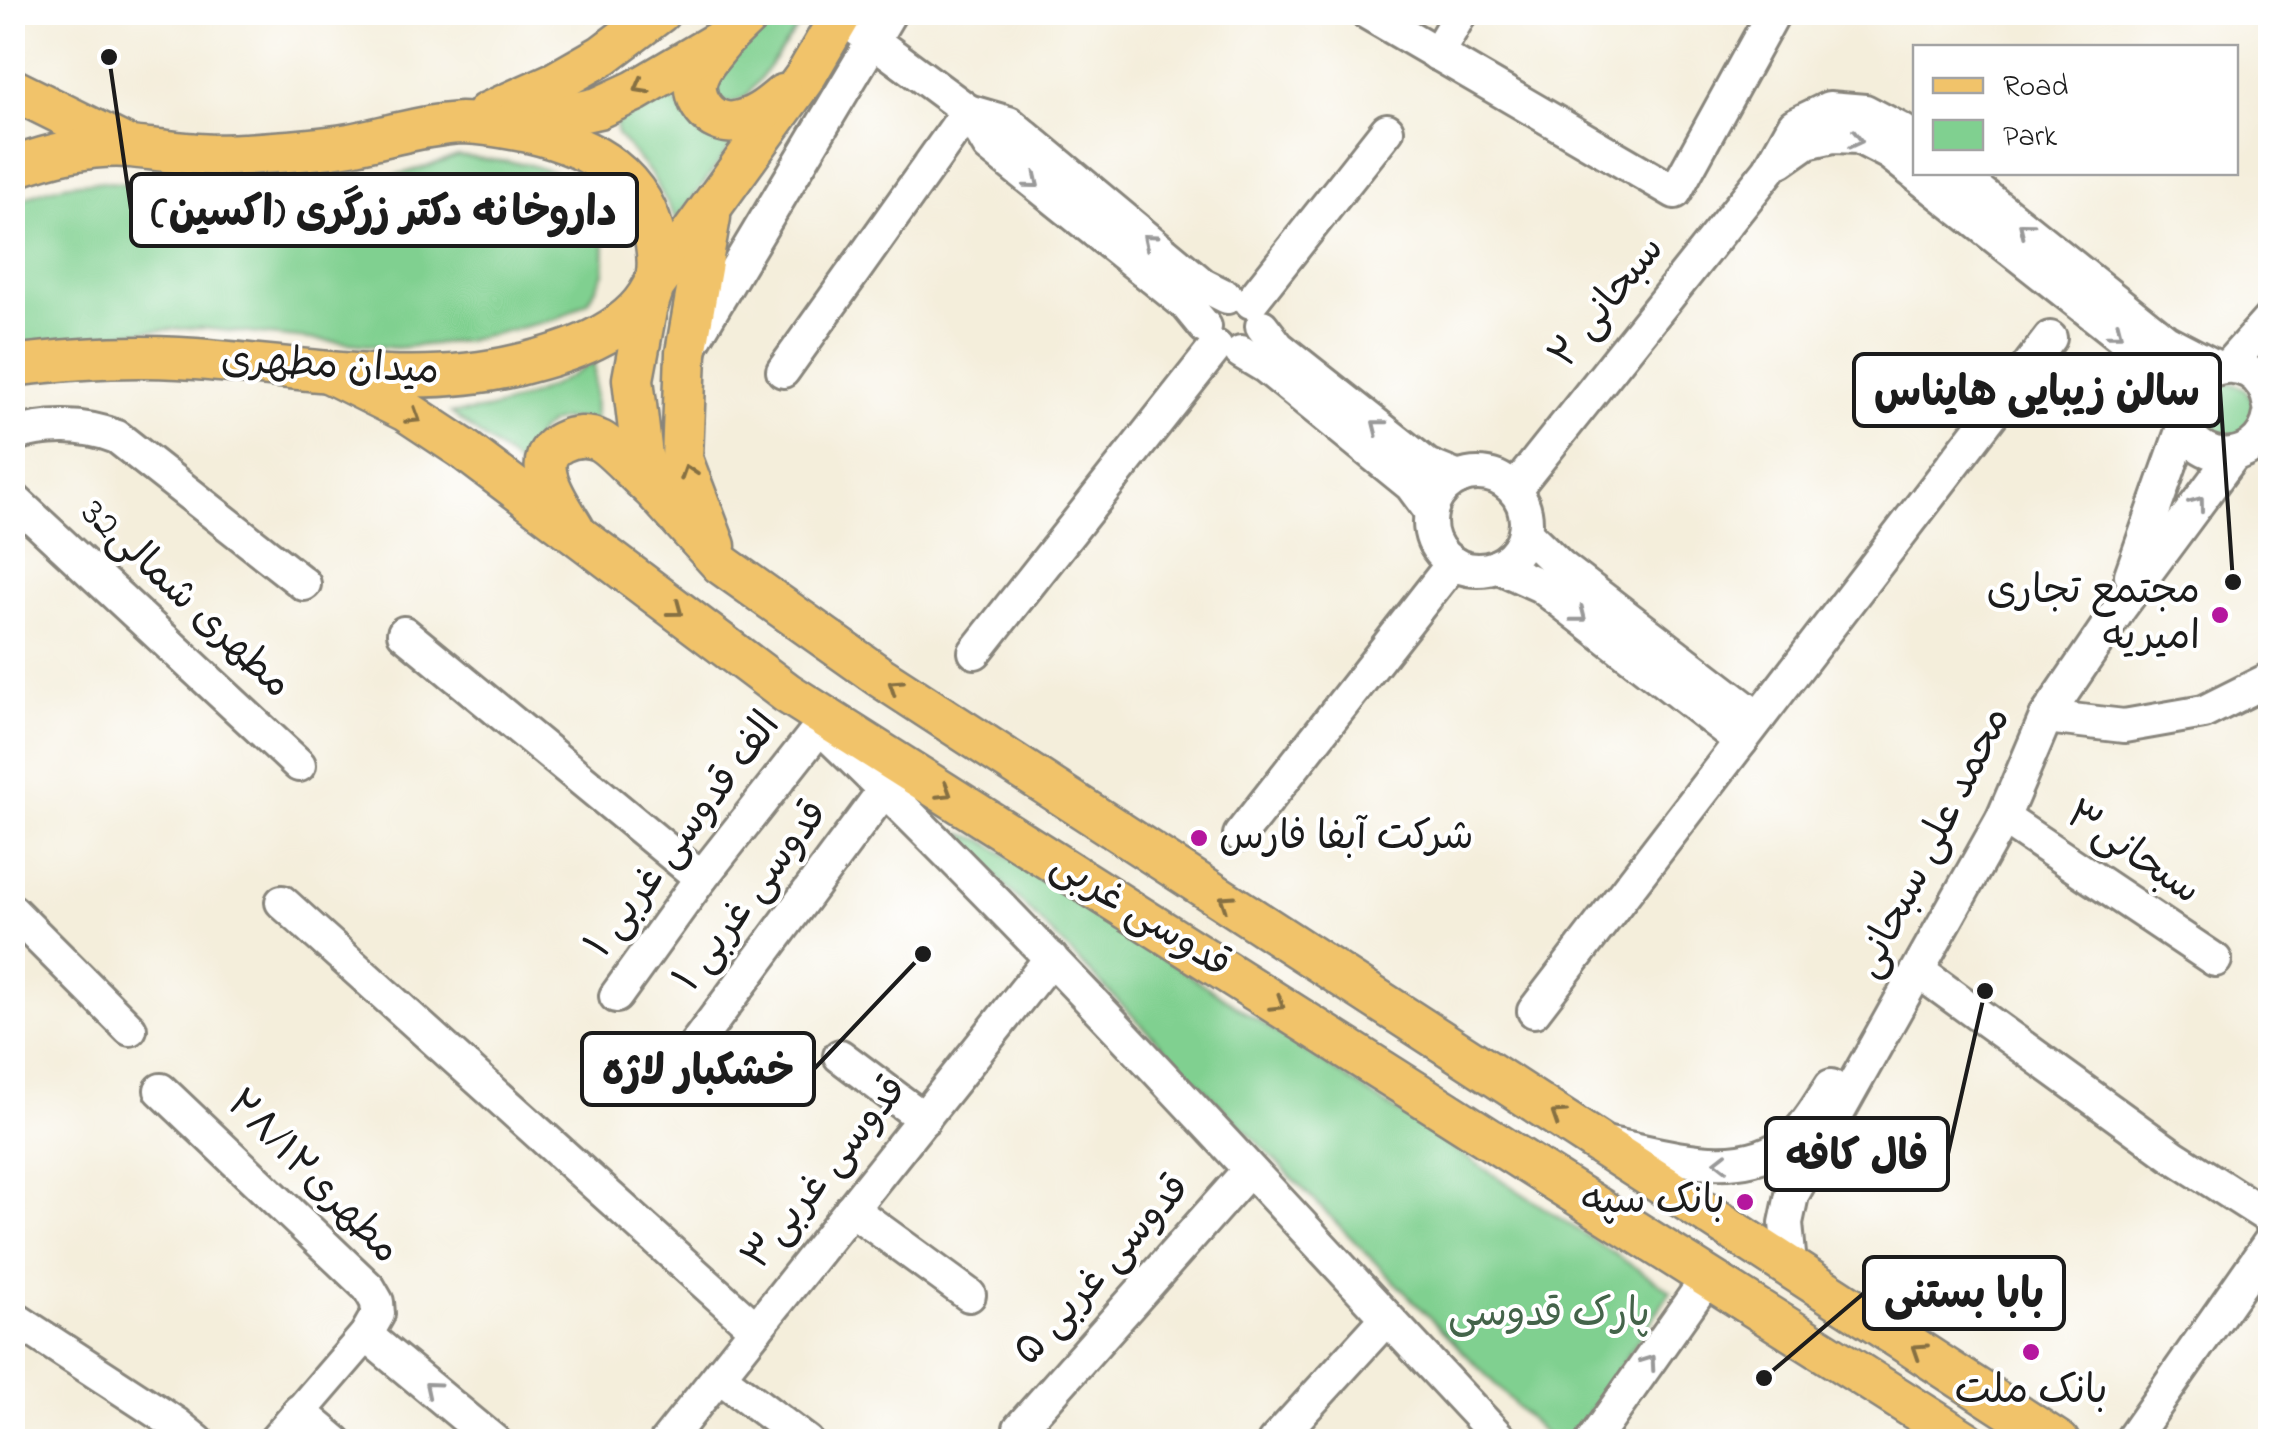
<svg xmlns="http://www.w3.org/2000/svg" width="2283" height="1454" viewBox="0 0 2283 1454" font-family="'Indie Flower','Playpen Sans Arabic',sans-serif">
<style>
.green{fill:#80d090;stroke:#4e7656;stroke-width:2.5}
.lines{fill:none;stroke-linecap:round;stroke-linejoin:round}
.minor-casing{stroke:#88857c;stroke-width:38}
.major-casing{stroke:#88857c;stroke-width:45}
.minor{stroke:#fff;stroke-width:32}
.major{stroke:#f1c36a;stroke-width:40}
.oneway{stroke:#867043}
.oneway2{stroke:#999}
.poi-dot{fill:#b5179e;stroke:#fff;stroke-width:4}
.labels{text-anchor:middle;dominant-baseline:central;stroke-width:8;stroke-linejoin:round;paint-order:stroke}
.street-label{font-size:40px;fill:#1c1c1c;stroke:#fff}
.poi-label{font-size:40px;fill:#1c1c1c;stroke:#fff;text-anchor:end}
.park-label{font-size:40px;fill:#44644a;stroke:#fff}
.leader{fill:none;stroke:#1c1c1c;stroke-width:4}
.callout-dot{fill:#1c1c1c;stroke:#fff;stroke-width:4}
.callout{fill:#fff;stroke:#1c1c1c;stroke-width:4}
.callout-label{font-size:42px;text-anchor:middle;font-weight:bold;fill:#1c1c1c}
</style>
<rect width="100%" height="100%" fill="#fff"/>
<filter id="ink" filterUnits="userSpaceOnUse"><feTurbulence type="fractalNoise" baseFrequency=".01" numOctaves="2"/><feDisplacementMap in="SourceGraphic" scale="20" xChannelSelector="R" yChannelSelector="G"/><feConvolveMatrix kernelMatrix="1 2 1 2 8 2 1 2 1" color-interpolation-filters="sRGB"/></filter>
<filter id="wash" filterUnits="userSpaceOnUse"><feTurbulence type="fractalNoise" baseFrequency=".0048" numOctaves="4" result="noise"/><feDisplacementMap in="SourceGraphic" scale="40" xChannelSelector="R" yChannelSelector="G"/><feGaussianBlur stdDeviation="2.25" result="paint"/><feColorMatrix in="noise" values="0 0 0 0 0 0 0 0 0 0 0 0 0 0 0 0 0 1.4 0 .05"/><feComposite in="paint" operator="in"/></filter>
<g filter="url(#wash)">
<rect width="100%" height="100%" fill="#f4eedb"/>
<g class="green">
<polygon points="776,13 809,13 747,96 733,103 719,102 712,74"/>
<polygon points="668,91 686,116 737,138 677,220 650,173 617,134 616,124 637,107"/>
<path d="M458,156L527,164L563,175L584,192L605,229L604,273L588,302L557,319L464,341L396,348L200,328L143,331L13,347V205C85,162 146,192 223,193C302,194 384,184 458,156Z"/>
<path d="M594,362L595,421C551,413 532,426 525,470L451,413C501,414 552,388 594,362Z"/>
<circle cx="2226" cy="411" r="28"/>
<polygon points="950,830 983,840 1671,1291 1571,1441 1551,1441"/>
</g>
</g>
<g filter="url(#ink)">
<g class="lines">
<g class="minor-casing">
<g id="minor">
<polyline points="1366,12 1675,192 1774,12"/>
<polyline points="841,17 968,111 989,146 1187,305 1205,327"/>
<polyline points="1437,54 1461,12"/>
<polyline points="968,111 1009,123 1203,285 1227,297"/>
<polyline points="1780,161 1807,142 1834,136 1858,137 1889,153 2150,359 2185,394"/>
<polyline points="1955,172 2166,341 2216,367"/>
<polyline points="1251,302 1387,130"/>
<polyline points="1262,326 1278,347 1427,465 1459,478"/>
<polyline points="691,345 890,12"/>
<polyline points="1241,352 1266,367 1411,485 1431,512"/>
<polyline points="2228,366 2270,319"/>
<polyline points="783,371 968,111"/>
<path d="M2270,407C2260,335 2159,371 2186,429C2192,441 2202,450 2215,453C2242,460 2266,441 2270,414"/>
<path d="M12,435C46,424 84,424 117,437L304,584"/>
<circle cx="1478" cy="522" r="48"/>
<polyline points="1514,490 1769,170 1794,125 1829,108 1865,111 1903,131 1916,141"/>
<polyline points="12,498 299,765"/>
<polyline points="1525,532 1560,566 1758,718"/>
<polyline points="1497,566 1541,586 1741,741"/>
<polyline points="2131,575 2184,425"/>
<polyline points="404,633 701,878"/>
<polyline points="975,652 1216,347"/>
<polyline points="2046,717 2124,726 2204,712 2270,679"/>
<path d="M822,729C1059,957 1278,1202 1503,1442"/>
<polyline points="2003,818 2215,960"/>
<polyline points="1240,835 1453,563"/>
<polyline points="282,902 756,1329"/>
<polyline points="12,911 130,1029"/>
<polyline points="1918,971 2173,1156 2270,1218"/>
<polyline points="616,996 701,878 820,727"/>
<polyline points="1534,1011 2050,338"/>
<polyline points="687,1056 885,789"/>
<polyline points="840,1056 924,1119"/>
<polyline points="161,1090 369,1288 377,1302 378,1314 366,1335 274,1442"/>
<path d="M1604,1143C1665,1154 1741,1183 1794,1137C1809,1123 1820,1103 1831,1086"/>
<polyline points="851,1209 969,1295"/>
<polyline points="1790,1265 1786,1223 1792,1195 2003,818 2046,717 2120,608 2234,454"/>
<polyline points="12,1317 176,1424 198,1442"/>
<polyline points="366,1335 495,1442"/>
<polyline points="719,1376 807,1442"/>
<polyline points="299,1411 336,1442"/>
<polyline points="1020,1428 1249,1170"/>
<polyline points="666,1442 1051,958"/>
<polyline points="1274,1442 1387,1318"/>
<polyline points="1592,1442 1709,1276"/>
<polyline points="2130,1442 2270,1242"/>
</g>
</g>
<g class="major-casing">
<g id="major">
<polyline points="843,12 805,77 654,286 646,310 633,379 642,456 652,488 721,564 879,676 2059,1442"/>
<path d="M721,43C713,53 702,64 698,76C689,98 710,126 735,122C754,119 768,108 783,95"/>
<polyline points="12,89 125,145"/>
<polyline points="487,113 554,83 603,55 660,12"/>
<polyline points="516,120 548,119 598,108 635,91 725,38 752,12"/>
<path d="M12,168C51,154 90,144 131,147C168,151 206,157 244,154C279,152 315,150 350,144C386,137 424,125 461,123C483,123 507,128 529,132C592,147 644,175 656,244C658,257 659,276 652,288C629,334 564,354 518,365C406,392 292,364 179,358C124,355 67,359 12,366"/>
<polyline points="710,217 686,353 682,459 715,546"/>
<polyline points="328,372 406,411 462,448 787,693 1967,1442"/>
<path d="M574,529C560,505 525,460 562,442C574,436 588,435 600,441C612,447 640,478 652,488"/>
</g>
</g>
<use href="#minor" class="minor"/>
<use href="#major" class="major"/>
</g>
<defs><path id="oneway-chevron" d="M-2-3.5L2.5 0L-2 3.5" fill="none" stroke-width="1.6" stroke-linecap="round" stroke-linejoin="round" transform="scale(2.5)"/></defs>
<g class="oneway">
<use href="#oneway-chevron" transform="translate(641 87) rotate(151)"/>
<use href="#oneway-chevron" transform="translate(414 417) rotate(32)"/>
<use href="#oneway-chevron" transform="translate(688 472) rotate(-108)"/>
<use href="#oneway-chevron" transform="translate(676 610) rotate(37)"/>
<use href="#oneway-chevron" transform="translate(895 686) rotate(-147)"/>
<use href="#oneway-chevron" transform="translate(945 792) rotate(32)"/>
<use href="#oneway-chevron" transform="translate(1226 901) rotate(-147)"/>
<use href="#oneway-chevron" transform="translate(1278 1004) rotate(32)"/>
<use href="#oneway-chevron" transform="translate(1558 1116) rotate(-147)"/>
<use href="#oneway-chevron" transform="translate(1919 1350) rotate(-147)"/>
</g>
<g class="oneway2">
<use href="#oneway-chevron" transform="translate(1856 140) rotate(13)"/>
<use href="#oneway-chevron" transform="translate(1033 182) rotate(39)"/>
<use href="#oneway-chevron" transform="translate(2025 228) rotate(-141)"/>
<use href="#oneway-chevron" transform="translate(1149 240) rotate(-140)"/>
<use href="#oneway-chevron" transform="translate(2116 332) rotate(38)"/>
<use href="#oneway-chevron" transform="translate(1378 426) rotate(-142)"/>
<use href="#oneway-chevron" transform="translate(2198 503) rotate(-53)"/>
<use href="#oneway-chevron" transform="translate(1580 616) rotate(38)"/>
<use href="#oneway-chevron" transform="translate(1721 1162) rotate(-180)"/>
<use href="#oneway-chevron" transform="translate(1649 1362) rotate(-55)"/>
<use href="#oneway-chevron" transform="translate(431 1388) rotate(-140)"/>
</g>
</g>
<g class="poi-dot">
<circle cx="2220" cy="615" r="10"/>
<circle cx="1199" cy="838" r="10"/>
<circle cx="1745" cy="1202" r="10"/>
<circle cx="2031" cy="1352" r="10"/>
</g>
<g class="labels">
<g class="street-label">
<text transform="translate(1608 303) rotate(-51)">سبحانی ۲</text>
<text transform="translate(330 367) rotate(3)">میدان مطهری</text>
<text transform="translate(185 600) rotate(43)">32مطهرى شمالى</text>
<text transform="translate(684 836) rotate(-53)">۱ الف قدوسی غربی</text>
<text transform="translate(1934 843) rotate(-63)">محمد علی سبحانی</text>
<text transform="translate(2132 854) rotate(34)">سبحانی۳</text>
<text transform="translate(752 897) rotate(-53)">۱ قدوسی غربی</text>
<text transform="translate(1140 916) rotate(32)">قدوسی غربی</text>
<text transform="translate(826 1174) rotate(-51)">قدوسی غربی۳</text>
<text transform="translate(312 1178) rotate(45)">مطهری۲۸/۱۲</text>
<text transform="translate(1103 1271) rotate(-48)">۵ قدوسی غربی</text>
</g>
<g class="poi-label">
<text x="2200" y="592">مجتمع تجاری<tspan x="2200" dy="46">امیریه</tspan></text>
<text x="1219" y="838" text-anchor="start">شرکت آبفا فارس</text>
<text x="1725" y="1202">بانک سپه</text>
<text x="2031" y="1392" text-anchor="middle">بانک ملت</text>
</g>
<g class="park-label">
<text x="1549" y="1315">پارک قدوسی</text>
</g>
</g>
<path class="leader" d="M109 57L131 210M2233 582L2220 390M923 954L814 1069M1985 991L1948 1154M1764 1378L1864 1293"/>
<g class="callout-dot">
<circle cx="109" cy="57" r="10"/>
<circle cx="2233" cy="582" r="10"/>
<circle cx="923" cy="954" r="10"/>
<circle cx="1985" cy="991" r="10"/>
<circle cx="1764" cy="1378" r="10"/>
</g>
<g class="callout">
<rect x="131" y="174" width="506" height="72" rx="10"/>
<rect x="1854" y="354" width="366" height="72" rx="10"/>
<rect x="582" y="1033" width="232" height="72" rx="10"/>
<rect x="1766" y="1118" width="182" height="72" rx="10"/>
<rect x="1864" y="1257" width="200" height="72" rx="10"/>
</g>
<g class="callout-label">
<text x="384" y="225">(داروخانه دکتر زرگری (اکسین</text>
<text x="2037" y="405">سالن زیبایی هایناس</text>
<text x="698" y="1084">خشکبار لاژه</text>
<text x="1857" y="1169">فال کافه</text>
<text x="1964" y="1307">بابا بستنی</text>
</g>
<rect width="2283" height="1454" fill="none" stroke="#fff" stroke-width="50"/>
<rect x="1913" y="45" width="325" height="130" fill="#ffffff" stroke="#a4a4a4" stroke-width="2.5"/>
<rect x="1933" y="78" width="50" height="15" fill="#f1c36a" stroke="#a4a4a4" stroke-width="2.5"/>
<text x="2003" y="95" font-size="30" fill="#1c1c1c">Road</text>
<rect x="1933" y="120" width="50" height="30" fill="#80d090" stroke="#a4a4a4" stroke-width="2.5"/>
<text x="2003" y="145" font-size="30" fill="#1c1c1c">Park</text>
</svg>
